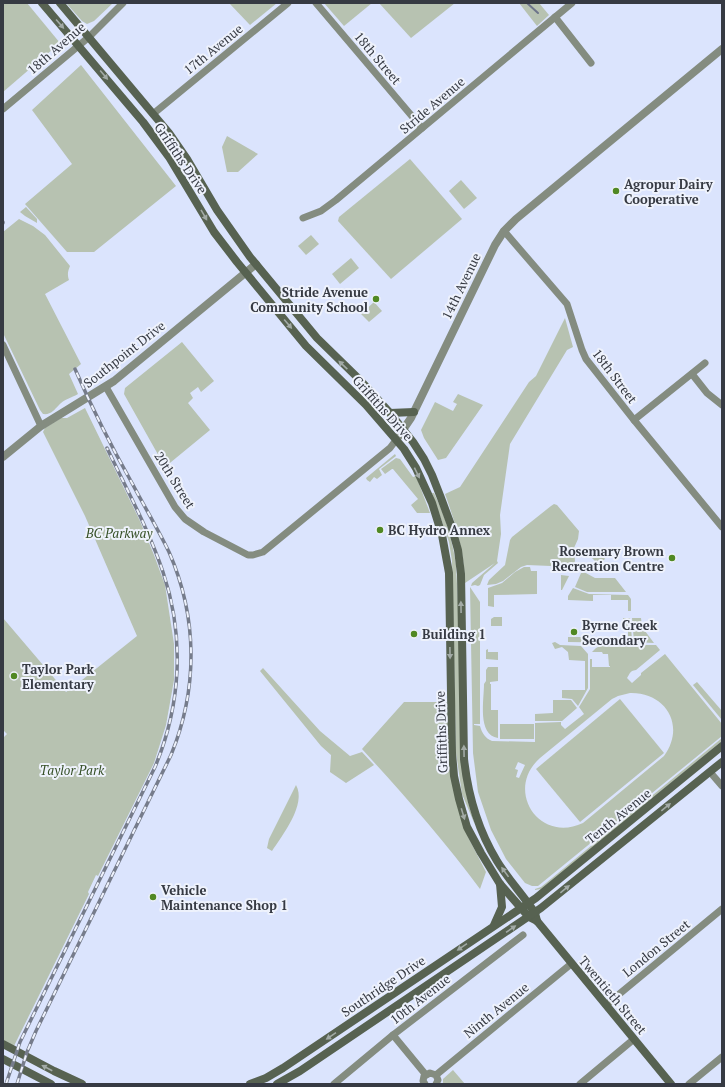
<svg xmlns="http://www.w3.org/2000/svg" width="725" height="1087" viewBox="0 0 725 1087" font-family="'PT Serif',serif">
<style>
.green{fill:#b7c2b1;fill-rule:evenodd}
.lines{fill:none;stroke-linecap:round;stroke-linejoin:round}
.stream{stroke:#6d748a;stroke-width:2}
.minor{stroke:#848c80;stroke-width:7}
.tertiary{stroke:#848c80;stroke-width:8}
.secondary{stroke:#576251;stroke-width:8}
.rail-casing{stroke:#767c8b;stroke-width:3.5}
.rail{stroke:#eef2fc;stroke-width:2;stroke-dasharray:6;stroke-linecap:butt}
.oneway{fill:#a2aaa6}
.poi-dot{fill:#508823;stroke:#eef2fc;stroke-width:1.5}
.labels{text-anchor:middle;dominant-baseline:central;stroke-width:4;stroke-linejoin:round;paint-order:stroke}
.street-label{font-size:13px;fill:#363a43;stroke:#eef2fc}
.poi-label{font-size:13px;font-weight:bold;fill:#363a43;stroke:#eef2fc;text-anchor:start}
.park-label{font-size:13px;font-style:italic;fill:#365027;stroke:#eef2fc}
</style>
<rect width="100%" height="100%" fill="#dbe4fd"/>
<g class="green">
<polygon points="3,3 27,3 60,43 3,92"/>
<polygon points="66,3 113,3 94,21 87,24 82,21"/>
<polygon points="229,3 277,3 250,25"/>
<polygon points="324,3 372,3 344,26"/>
<polygon points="379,3 455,3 411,38"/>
<polygon points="519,3 539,3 549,15 537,26"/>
<polygon points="81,65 176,186 94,252 67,252 25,204 72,164 32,110"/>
<polygon points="227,136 258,154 238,172 227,172 222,147"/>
<polygon points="410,159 462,219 391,279 338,221 339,217"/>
<polygon points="461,180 477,198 464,209 449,191"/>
<polygon points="26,207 37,219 37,223 25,216 20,212"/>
<path d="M19,219L33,226L45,235L70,266C68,271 67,274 69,280L45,294L81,364L69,374L78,394C73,397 63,400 59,405C54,410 51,415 43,414L40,410L3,333V232Z"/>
<polygon points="311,235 319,244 306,255 298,246"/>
<polygon points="351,258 359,268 340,284 332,274"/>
<polygon points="374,302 382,311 369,322 361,314"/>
<path d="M565,318L573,347L567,350L510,444L500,515L501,534L497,561L498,563L484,575L480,585L478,586L475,585L471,586L472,583L495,563L465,583C464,550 456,525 445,494L460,487L529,382L536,376Z"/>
<polygon points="182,342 214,381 201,392 198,387 190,393 193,398 188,403 210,430 165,467 124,394 125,388"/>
<polygon points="458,394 483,405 446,458 438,460 424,438 421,430 435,402 453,411 457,404 453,402"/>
<polygon points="85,408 140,521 154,555 165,585 174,644 174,680 166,725 154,763 98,876 96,875 88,892 89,894 14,1046 3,1040 3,738 7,734 3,730 3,618 66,692 72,688 137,636 85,516 43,432 45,428 61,418 67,418"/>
<polygon points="395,454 396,456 379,469 382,475 377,479 374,477 370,482 367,480 366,478"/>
<polygon points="396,458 400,459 413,477 416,476 430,513 417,513 411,505 418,499 393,469 392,469 385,474 381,469"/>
<path d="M432,493H434C445,515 452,539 456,564L468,802L475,825L462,794L456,753L452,561L449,542Z"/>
<polygon points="554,504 557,505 579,531 578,539 574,548 575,561 572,569 570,570 569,567 560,566 560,570 552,570 551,566 527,565 521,567 503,581 496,584 487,585 489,580 505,565 510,540 512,537 551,506"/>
<polygon points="600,551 605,559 600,564 597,563 592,558"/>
<polygon points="524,567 530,567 531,571 537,571 537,594 494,595 494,607 488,606 488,588 502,583 515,572"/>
<polygon points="584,572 595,578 615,578 626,592 587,592 575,587 581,573"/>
<polygon points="561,575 569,576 562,590 561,590"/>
<path d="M470,587L480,602V724H474V725L480,726C482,733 485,738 492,741L535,742V723L561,722V725L565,729L584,714L579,707L590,689V659H592V667H610V666H609L608,654H603L602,652H592L596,648L602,645H656L660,650L636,670C629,671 630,674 627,678L632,683L641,675V673L665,654L722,724V736L538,886H532L525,883L506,859L491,830L478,792L473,753ZM630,693C666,692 686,726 664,756L583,823C539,844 504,790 540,758L612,699L618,696ZM518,762L525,765L519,778L516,777L518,770L515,769Z"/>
<polygon points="573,588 589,594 628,595 631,599 631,611 628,611 628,600 611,600 611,595 593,595 593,601 568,600 568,596"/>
<polygon points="494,617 502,617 502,626 491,626 491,619"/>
<polygon points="623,618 630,618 632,639 630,643 568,642 568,637 593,637 594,642 610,642 611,637 628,637 628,627 623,626"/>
<polygon points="632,618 641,618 642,627 654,643 634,642"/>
<polygon points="555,642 560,645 581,646 588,654 588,688 578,706 572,699 562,698 562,690 585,690 585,661 569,660 568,652 562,647 555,649 552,643"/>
<polygon points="488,649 488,652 498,652 498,660 486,659 486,650"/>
<path d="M488,667H498V681L490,682V684H491V710H498V738C477,735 484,700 484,684L486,681V670Z"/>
<polygon points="263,668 320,731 350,756 362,752 374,765 346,783 330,772 331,755 321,746 260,671"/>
<polygon points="697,682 722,711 722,720 693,685"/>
<polygon points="620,699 664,753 580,822 536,769"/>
<polygon points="553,700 571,700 577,708 562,721 535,721 535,714 553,713"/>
<path d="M404,702H447L449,758L468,837L486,872L480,889C444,840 403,794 362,749Z"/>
<rect x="500" y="724" width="34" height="15"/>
<polygon points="722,738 722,741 549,883 541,889 535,890 535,889 541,887 546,883"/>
<path d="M296,785C307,804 282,836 272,851L267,848L269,839Z"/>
<polygon points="453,1070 465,1084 443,1084 443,1079"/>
</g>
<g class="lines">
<polyline class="stream" points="527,3 538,13"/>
<g class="minor">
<polyline points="316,3 422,128"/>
<polyline points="555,17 591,63"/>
<polyline points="3,109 89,37 123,3"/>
<polyline points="153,114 288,3"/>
<polyline points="303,218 321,211 336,200 572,3"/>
<polyline points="504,231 567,304 582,350 586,359 634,420 722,527"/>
<polyline points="3,345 41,426"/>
<polyline points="692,374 707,393 722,405"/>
<polyline points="106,387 175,507 185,519 204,532 248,555 253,555 263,552 390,448 396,440"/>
<polyline points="634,420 705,363"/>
<polyline points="710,772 722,786"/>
<polyline points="606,1005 722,909"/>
<polyline points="393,1035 426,1075"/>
<polyline points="436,1075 571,964"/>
<polyline points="334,1084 393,1035 523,935"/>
<polyline points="425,1084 423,1081 424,1076 430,1073 436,1075 438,1080 436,1084"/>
<polyline points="580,1084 634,1039"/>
<polyline points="689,1084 722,1057"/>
</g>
<g class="tertiary">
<polyline points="396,440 411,418 495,245 504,231 516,219 722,49"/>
<polyline points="3,457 41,426 114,381 256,264"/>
</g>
<g class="secondary">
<polyline points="42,3 143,122 169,157 214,232 237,262 306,346 366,405 404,449 416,468 432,503 442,535 449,573 452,753 454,776 459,799 467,827 481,853 500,884 529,917 537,921 671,1084"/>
<path d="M60,3L169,133L187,159L217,210L250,257L317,338L359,379L390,413L413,442L424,459L432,475L441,498L451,525L458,550L461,574L464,759C468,795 478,830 497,861C508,879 523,895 535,913L537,921"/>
<polyline points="390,413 414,412"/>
<polyline points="494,925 502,907 500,884"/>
<polyline points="3,1044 54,1071 82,1084"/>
<polyline points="3,1059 51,1084"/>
<polyline points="250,1084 266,1078 283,1068 536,898 722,746"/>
<polyline points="277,1084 300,1071 541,908 722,762"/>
</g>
<g class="rail-casing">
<g id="rail">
<polyline points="3,222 3,223"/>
<path d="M6,1084L20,1042L155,767C181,705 185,637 163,572C149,530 126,488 107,448"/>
<path d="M17,1084L27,1052L36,1031L171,755C198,689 198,618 169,552C158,529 144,506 132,483C111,446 92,408 75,369"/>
</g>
</g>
<use href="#rail" class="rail"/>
</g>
<defs><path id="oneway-solid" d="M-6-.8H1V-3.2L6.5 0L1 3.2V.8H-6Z"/></defs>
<g class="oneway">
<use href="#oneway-solid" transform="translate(60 24) rotate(49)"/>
<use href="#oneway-solid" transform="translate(104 75) rotate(50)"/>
<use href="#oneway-solid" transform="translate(204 215) rotate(60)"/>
<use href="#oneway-solid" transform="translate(288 324) rotate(50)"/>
<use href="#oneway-solid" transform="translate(343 365) rotate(-137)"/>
<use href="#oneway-solid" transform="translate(417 473) rotate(64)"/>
<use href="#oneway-solid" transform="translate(461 607) rotate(-91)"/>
<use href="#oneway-solid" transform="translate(450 653) rotate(89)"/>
<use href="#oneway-solid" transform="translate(464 751) rotate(-91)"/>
<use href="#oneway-solid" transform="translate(666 807) rotate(-39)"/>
<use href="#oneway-solid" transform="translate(463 814) rotate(73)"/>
<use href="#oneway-solid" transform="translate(505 872) rotate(-126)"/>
<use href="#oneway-solid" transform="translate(565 889) rotate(-39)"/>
<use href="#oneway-solid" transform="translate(511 929) rotate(-34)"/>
<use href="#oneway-solid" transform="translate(462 947) rotate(146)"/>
<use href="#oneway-solid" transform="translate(331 1036) rotate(146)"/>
<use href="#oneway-solid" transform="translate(47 1068) rotate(-152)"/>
</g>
<g class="poi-dot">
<circle cx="616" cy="191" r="4"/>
<circle cx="376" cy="299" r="4"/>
<circle cx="380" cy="530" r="4"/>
<circle cx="672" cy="558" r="4"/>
<circle cx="574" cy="632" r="4"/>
<circle cx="414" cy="634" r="4"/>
<circle cx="14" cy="676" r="4"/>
<circle cx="153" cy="897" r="4"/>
</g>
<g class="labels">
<g class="street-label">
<text transform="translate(56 48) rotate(-41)">18th Avenue</text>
<text transform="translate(213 49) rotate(-39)">17th Avenue</text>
<text transform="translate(378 58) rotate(50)">18th Street</text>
<text transform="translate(432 105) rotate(-40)">Stride Avenue</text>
<text transform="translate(181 158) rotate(56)">Griffiths Drive</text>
<text transform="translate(461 286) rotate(-64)">14th Avenue</text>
<text transform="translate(124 354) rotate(-38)">Southpoint Drive</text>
<text transform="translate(615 376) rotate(53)">18th Street</text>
<text transform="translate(383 408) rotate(48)">Griffiths Drive</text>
<text transform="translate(175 480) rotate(58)">20th Street</text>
<text transform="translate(441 732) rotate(-92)">Griffiths Drive</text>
<text transform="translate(618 816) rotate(-39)">Tenth Avenue</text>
<text transform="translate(656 948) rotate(-39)">London Street</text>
<text transform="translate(383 986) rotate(-34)">Southridge Drive</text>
<text transform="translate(613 995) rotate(50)">Twentieth Street</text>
<text transform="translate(420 999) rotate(-38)">10th Avenue</text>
<text transform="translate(496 1010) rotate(-39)">Ninth Avenue</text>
</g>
<g class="poi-label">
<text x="624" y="184">Agropur Dairy<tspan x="624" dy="15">Cooperative</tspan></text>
<text x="368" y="292" text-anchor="end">Stride Avenue<tspan x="368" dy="15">Community School</tspan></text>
<text x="388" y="530">BC Hydro Annex</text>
<text x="664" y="551" text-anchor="end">Rosemary Brown<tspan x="664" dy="15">Recreation Centre</tspan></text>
<text x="582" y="625">Byrne Creek<tspan x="582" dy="15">Secondary</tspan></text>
<text x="422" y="634">Building 1</text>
<text x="22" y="669">Taylor Park<tspan x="22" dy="15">Elementary</tspan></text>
<text x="161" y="890">Vehicle<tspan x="161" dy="15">Maintenance Shop 1</tspan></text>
</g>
<g class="park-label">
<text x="119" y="533">BC Parkway</text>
<text x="72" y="770">Taylor Park</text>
</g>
</g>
<rect width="725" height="1087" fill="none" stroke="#363a43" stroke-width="8"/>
</svg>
